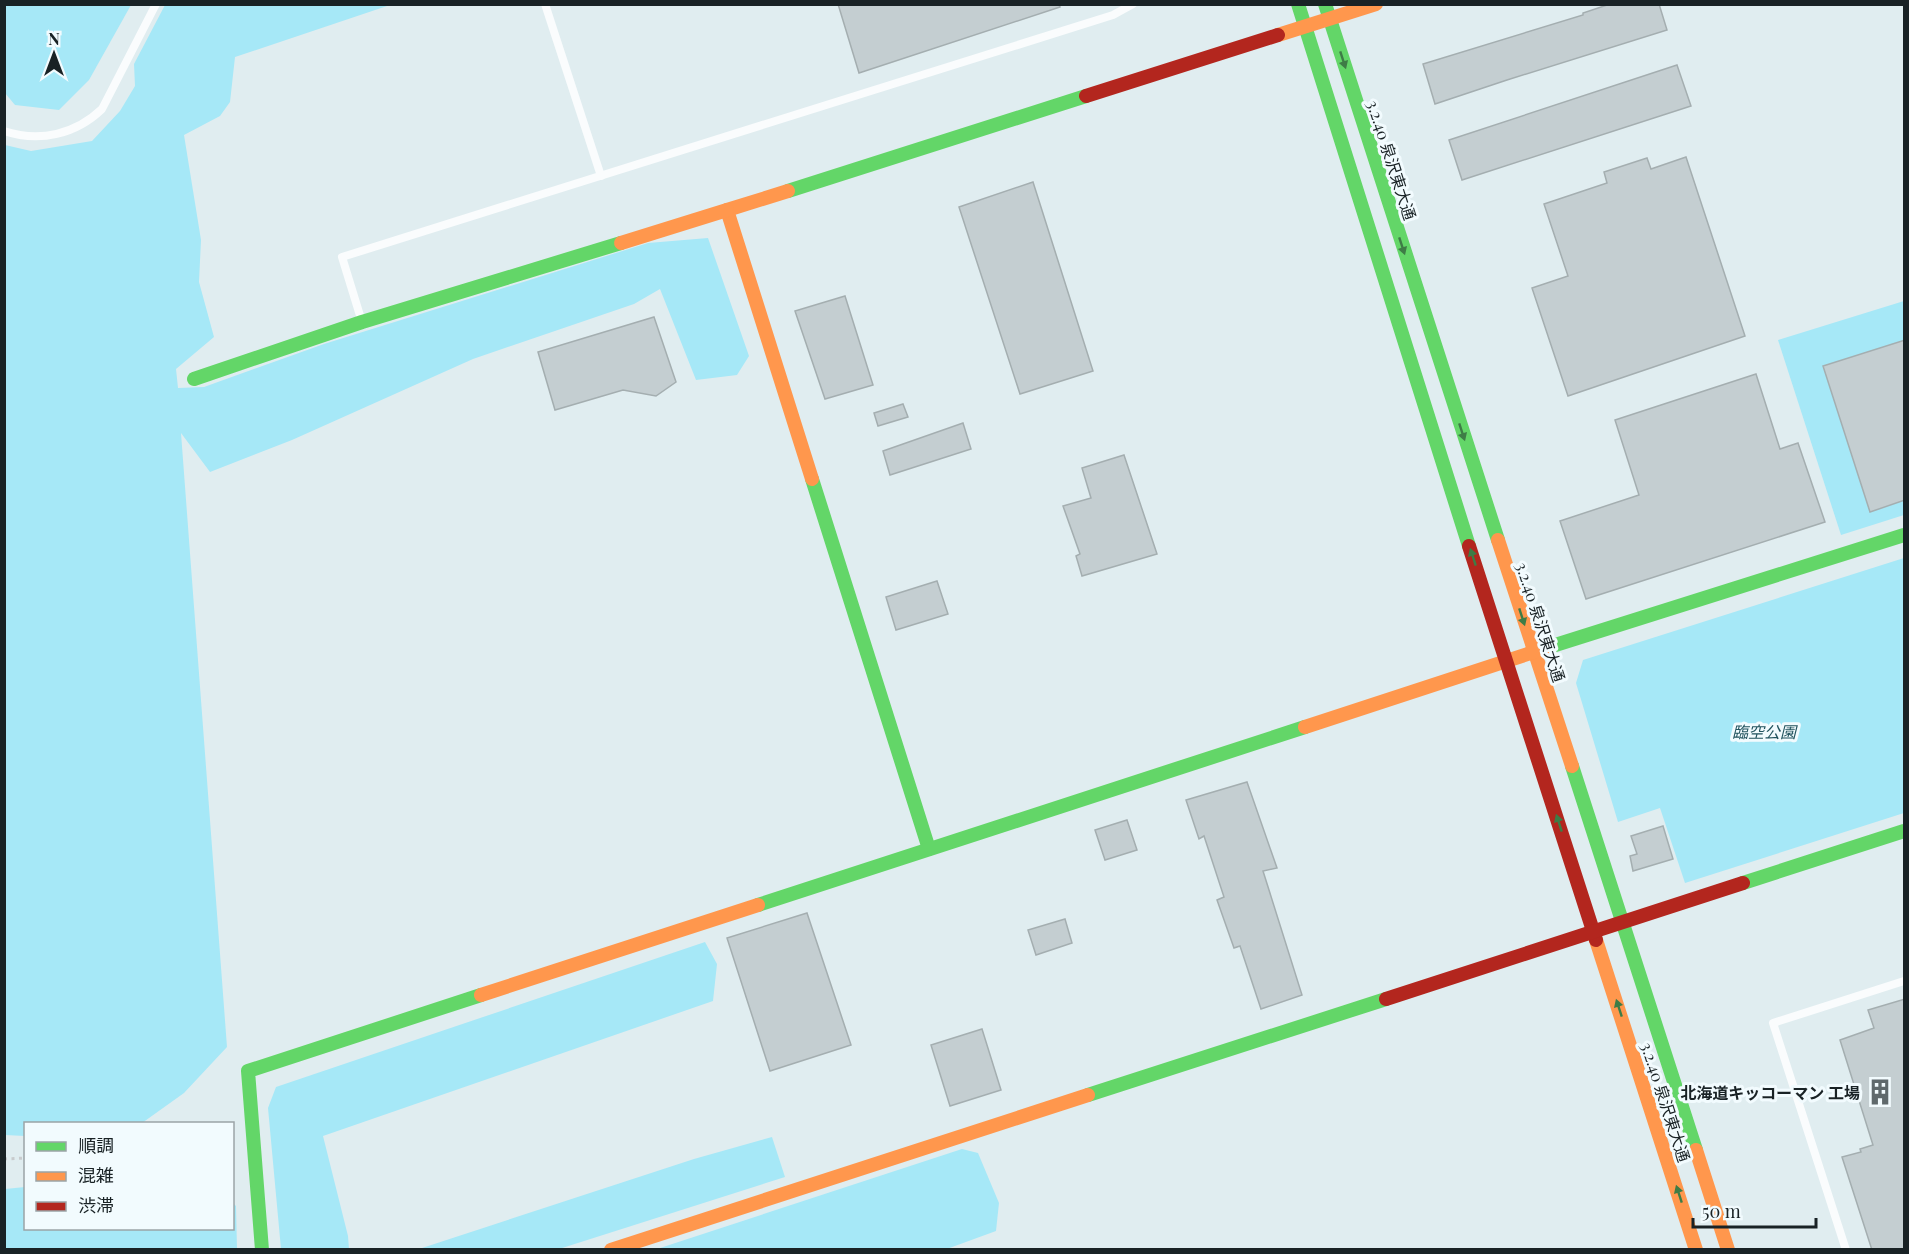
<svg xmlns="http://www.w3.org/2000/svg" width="1909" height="1254" viewBox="0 0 1909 1254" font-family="'Playfair Display','Noto Sans JP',serif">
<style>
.green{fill:#a6e8f7}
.building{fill:#c4ced1;stroke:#a4aeb0;stroke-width:1.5}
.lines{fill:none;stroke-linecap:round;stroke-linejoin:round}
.path{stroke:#c8cbcd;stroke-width:3;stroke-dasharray:3 4.5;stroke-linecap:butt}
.lane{stroke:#fafcfd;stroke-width:8}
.fast{stroke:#63d668;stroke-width:14}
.slow{stroke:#ff974d;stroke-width:14}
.jam{stroke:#b3261e;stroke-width:14}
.oneway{fill:#3e7c46}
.labels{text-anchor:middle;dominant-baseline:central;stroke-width:6;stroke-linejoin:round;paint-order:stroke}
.street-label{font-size:16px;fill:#192225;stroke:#f2fbfe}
.park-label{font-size:16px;font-style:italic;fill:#22535e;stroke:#f2fbfe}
.poi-label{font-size:16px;font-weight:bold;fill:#192225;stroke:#f2fbfe;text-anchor:end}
</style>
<rect width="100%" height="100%" fill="#e0edf0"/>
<g class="green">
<polygon points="4,5 5,4 131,5 89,80 59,110 15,105 5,93"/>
<polygon points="165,5 390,5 235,57 230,102 220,116 184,135 201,240 199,282 214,337 176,369 178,388 204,387 324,344 648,243 708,238 749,356 737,375 696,380 660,289 634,304 473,359 292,440 210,472 181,433 227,1047 184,1093 142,1123 26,1124 25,1136 5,1135 5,145 31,151 92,141 120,111 135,86 134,64"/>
<polygon points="1904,301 1904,515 1841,535 1778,340"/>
<polygon points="1904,558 1904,813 1685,883 1660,808 1618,822 1576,683 1583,660"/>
<polygon points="705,942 717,964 713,1001 323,1136 348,1236 349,1249 281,1249 268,1108 276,1087"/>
<polygon points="772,1137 785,1177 559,1249 419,1249 694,1159"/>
<polygon points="962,1149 978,1153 999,1203 996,1231 944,1250 657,1249"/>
<polygon points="25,1187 26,1228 232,1228 233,1203 236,1206 237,1249 5,1249 5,1189"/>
</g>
<g class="building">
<polygon points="838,4 1059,4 1060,7 859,73"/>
<polygon points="1610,4 1659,4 1667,30 1507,80 1435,104 1423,64 1583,15 1583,13"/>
<polygon points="1677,65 1691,106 1462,180 1449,140"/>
<polygon points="1686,157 1745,336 1568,396 1532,288 1568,276 1544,204 1607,183 1604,172 1647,158 1651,169"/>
<polygon points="1033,182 1093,371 1020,394 959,207"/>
<polygon points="845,296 873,385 825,399 795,311"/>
<polygon points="654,317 676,382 656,396 623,390 555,410 538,352"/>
<polygon points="1905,340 1905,500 1870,512 1823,366"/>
<polygon points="1756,374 1780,449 1798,443 1825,522 1586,599 1560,521 1639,495 1615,420"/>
<polygon points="903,404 908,417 878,426 874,413"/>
<polygon points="963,423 971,449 890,475 883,451"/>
<polygon points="1124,455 1157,554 1082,576 1076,556 1080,554 1063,506 1091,498 1082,468"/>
<polygon points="937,581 948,614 896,630 886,597"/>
<polygon points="1247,782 1277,868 1263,871 1302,995 1261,1009 1240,946 1234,948 1217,900 1224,897 1204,836 1199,839 1186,800"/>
<polygon points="1127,820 1137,850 1105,860 1095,830"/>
<polygon points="1663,826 1673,859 1633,871 1630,856 1637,854 1631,836"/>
<polygon points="807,913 851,1045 770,1071 727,938"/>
<polygon points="1065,919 1072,943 1036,955 1028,930"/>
<polygon points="1905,999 1905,1250 1872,1250 1842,1157 1861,1152 1860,1149 1873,1145 1840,1040 1874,1028 1868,1010"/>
<polygon points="982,1029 1001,1090 950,1106 931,1045"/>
</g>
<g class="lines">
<polyline class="path" points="4,1159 26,1158"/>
<g class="lane">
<polyline points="545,4 601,176"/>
<path d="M4,131C40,143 76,134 102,109L156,4"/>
<polyline points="362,322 342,257 1113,15 1133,4"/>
<polyline points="1846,1250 1773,1023 1904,981"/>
</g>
<g class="fast">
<polyline points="1298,4 1469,546"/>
<polyline points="1325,4 1498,540"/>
<polyline points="788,191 1086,96"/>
<polyline points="194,379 362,322 621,243"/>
<polyline points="812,479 929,849"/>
<polyline points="1549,647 1904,535"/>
<polyline points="1572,766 1696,1150"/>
<polyline points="1743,883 1904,831"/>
<polyline points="758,905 1305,727"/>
<polyline points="1088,1095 1386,999"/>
<polyline points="262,1250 248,1071 481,995"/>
</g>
<g class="slow">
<polyline points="1278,35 1376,4"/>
<polyline points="788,191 727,210 812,479"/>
<polyline points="621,243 727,210"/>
<polyline points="1498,540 1572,766"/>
<polyline points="1305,727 1549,647"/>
<polyline points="1596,940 1696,1250"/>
<polyline points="481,995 758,905"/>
<polyline points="1696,1150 1728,1250"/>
<polyline points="611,1250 1088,1095"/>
</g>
<g class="jam">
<polyline points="1086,96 1278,35"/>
<polyline points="1469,546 1596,940"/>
<polyline points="1386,999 1743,883"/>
</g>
</g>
<defs><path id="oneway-solid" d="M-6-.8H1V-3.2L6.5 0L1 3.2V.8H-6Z" transform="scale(1.5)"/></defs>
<g class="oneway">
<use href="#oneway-solid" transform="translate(1343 60) rotate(72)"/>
<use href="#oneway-solid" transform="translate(1402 246) rotate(72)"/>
<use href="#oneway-solid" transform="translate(1462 432) rotate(72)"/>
<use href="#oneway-solid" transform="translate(1473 557) rotate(-108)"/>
<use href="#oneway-solid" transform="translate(1522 617) rotate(72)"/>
<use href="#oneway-solid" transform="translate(1559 823) rotate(-108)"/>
<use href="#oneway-solid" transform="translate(1619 1008) rotate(-108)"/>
<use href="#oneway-solid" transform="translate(1679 1194) rotate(-108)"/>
</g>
<defs>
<g id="building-bare" transform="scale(2.07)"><path d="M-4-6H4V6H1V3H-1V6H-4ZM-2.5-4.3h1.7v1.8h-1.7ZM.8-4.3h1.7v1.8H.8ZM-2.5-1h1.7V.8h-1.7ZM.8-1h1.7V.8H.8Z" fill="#5f696c" stroke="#f2fbfe" stroke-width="2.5" paint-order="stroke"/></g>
</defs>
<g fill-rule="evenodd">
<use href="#building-bare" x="1880" y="1092"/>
</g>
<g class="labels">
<g class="street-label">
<text transform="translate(1392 160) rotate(72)">3.2.40 泉沢東大通</text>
<text transform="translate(1541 622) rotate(72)">3.2.40 泉沢東大通</text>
<text transform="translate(1666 1102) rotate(72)">3.2.40 泉沢東大通</text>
</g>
<g class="park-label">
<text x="1764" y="731">臨空公園</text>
</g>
<g class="poi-label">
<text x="1860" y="1092">北海道キッコーマン 工場</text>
</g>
</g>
<rect width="1909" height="1254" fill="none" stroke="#192225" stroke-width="12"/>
<rect x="24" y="1122" width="210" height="108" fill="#f2fbfe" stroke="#9ba4a7" stroke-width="1.5"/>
<rect x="36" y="1142" width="30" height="9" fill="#63d668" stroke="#9ba4a7" stroke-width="1.5"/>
<text x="78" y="1152" font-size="18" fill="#192225">順調</text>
<rect x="36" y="1172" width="30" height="9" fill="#ff974d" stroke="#9ba4a7" stroke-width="1.5"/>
<text x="78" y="1182" font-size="18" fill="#192225">混雑</text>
<rect x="36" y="1202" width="30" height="9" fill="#b3261e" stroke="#9ba4a7" stroke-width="1.5"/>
<text x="78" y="1212" font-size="18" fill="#192225">渋滞</text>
<g transform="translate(54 54)" stroke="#f2fbfe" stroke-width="4.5" paint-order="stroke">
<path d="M0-4.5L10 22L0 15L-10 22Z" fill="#192225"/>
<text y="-9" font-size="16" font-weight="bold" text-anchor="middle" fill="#192225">N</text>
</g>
<path d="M1693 1218v9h123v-9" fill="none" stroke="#192225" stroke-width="3"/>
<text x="1702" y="1218" font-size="18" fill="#192225" stroke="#f2fbfe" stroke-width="4.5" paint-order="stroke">50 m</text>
</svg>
